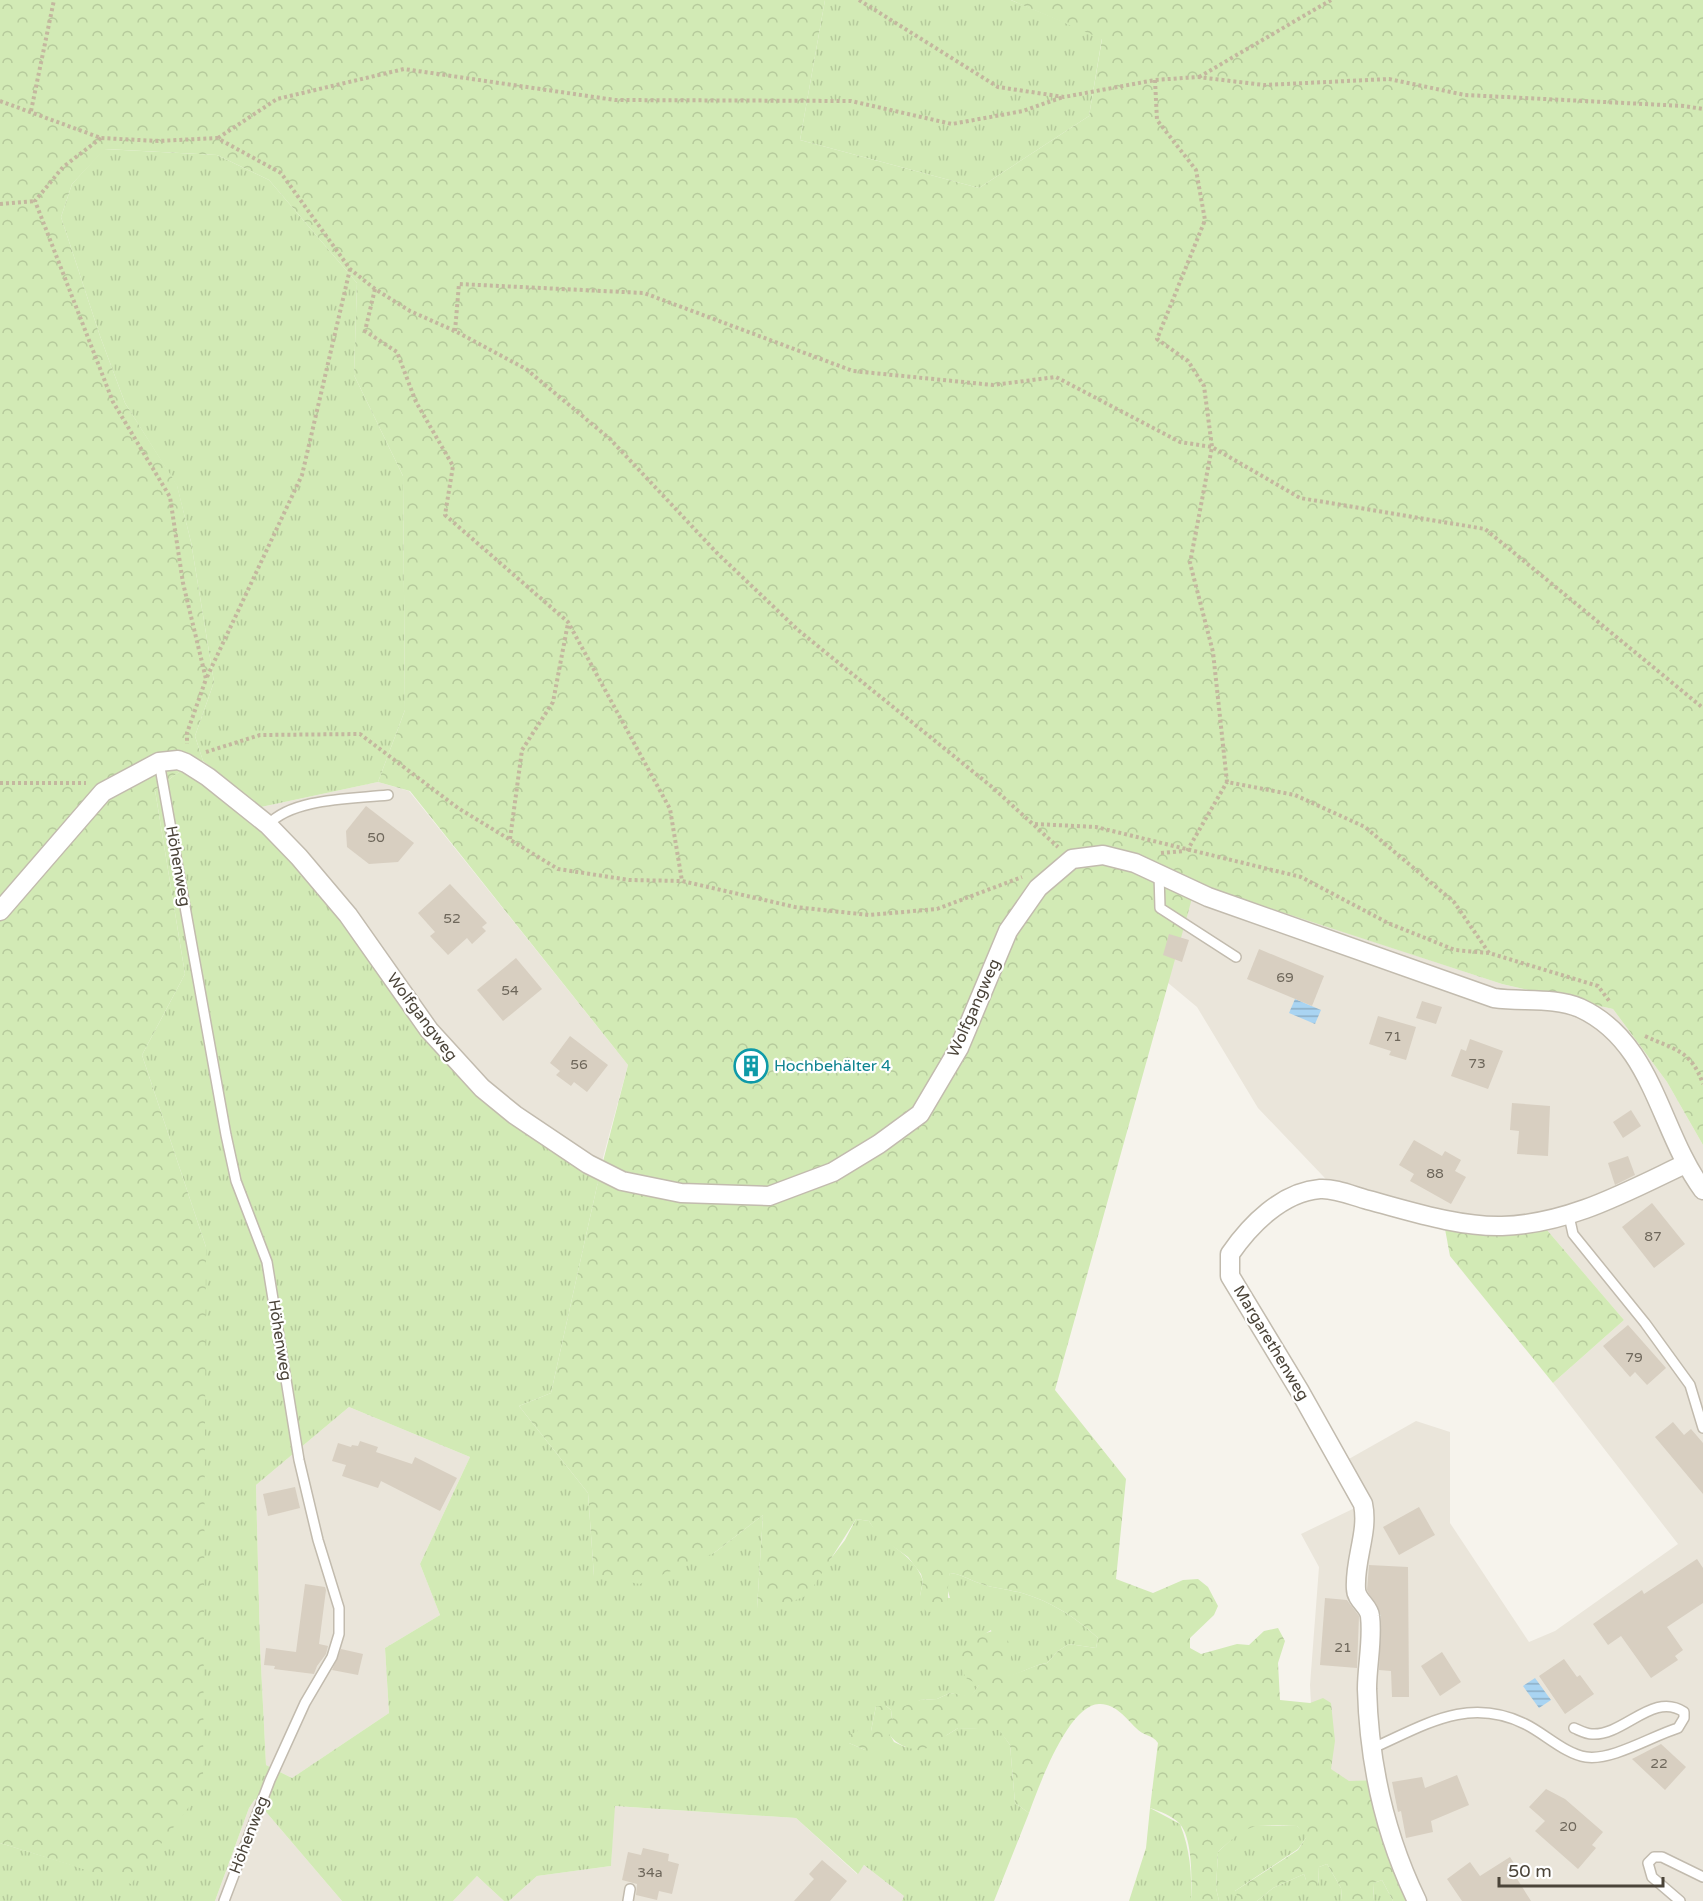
<svg xmlns="http://www.w3.org/2000/svg" width="1703" height="1901" viewBox="0 0 1703 1901" font-family="'Varela Round',sans-serif">
<style>
.residential{fill:#eae5da}
.grass{fill:url(#grass-tufts);fill-rule:evenodd}
.forest{fill:url(#forest-crowns)}
.water{fill:url(#water-rules)}
.building{fill:#d8cfc1}
.lines{fill:none;stroke-linecap:round;stroke-linejoin:round}
.service-casing{stroke:#c2bbae;stroke-width:12}
.minor-casing{stroke:#c2bbae;stroke-width:21}
.path{stroke:#c4b79f;stroke-width:4;stroke-dasharray:3 3;stroke-linecap:butt}
.service{stroke:#fff;stroke-width:9}
.minor{stroke:#fff;stroke-width:18}
.labels{text-anchor:middle;dominant-baseline:central;stroke-width:4.5;stroke-linejoin:round;paint-order:stroke}
.number-label{font-size:14px;fill:#6e675b}
.street-label{font-size:16px;fill:#4b4439;stroke:#fff}
.culture-label{font-size:16px;fill:#0d838f;stroke:#fff;text-anchor:start}
</style>
<defs>
<pattern id="grass-tufts" width="24" height="20" patternUnits="userSpaceOnUse" patternTransform="scale(1.5)"><rect width="24" height="20" fill="#d2eab5"/><path d="M3 7l-1-3M5 7V3M7 7l1-3M15 17l-1-3M17 17v-4M19 17l1-3" fill="none" stroke="#b6ca9c"/></pattern>
<pattern id="forest-crowns" width="20" height="18" patternUnits="userSpaceOnUse" patternTransform="scale(1.5)"><rect width="20" height="18" fill="#d2eab5"/><path d="M2 6a3 3 0 1 1 6 0M12 15a3 3 0 1 1 6 0" fill="none" stroke="#b6ca9c"/></pattern>
<pattern id="water-rules" width="6" height="5" patternUnits="userSpaceOnUse" patternTransform="scale(1.5)"><rect width="6" height="5" fill="#a9d4f2"/><path d="M0 2.5h6" fill="none" stroke="#8caec5"/></pattern>
</defs>
<rect width="100%" height="100%" fill="#f6f3ec"/>
<g class="residential">
<polygon points="378,782 409,791 628,1065 601,1165 507,1101 443,1037 282,828 261,807"/>
<polygon points="1196,883 1502,984 1613,1009 1667,1082 1703,1145 1703,1901 1417,1901 1377,1780 1315,1783 1310,1685 1319,1567 1301,1534 1363,1504 1340,1464 1416,1421 1450,1432 1450,1523 1529,1642 1555,1631 1678,1544 1553,1383 1624,1320 1547,1230 1500,1230 1343,1197 1258,1108 1197,1007 1167,982"/>
<polygon points="349,1407 470,1457 420,1564 440,1615 385,1648 389,1713 292,1778 266,1765 260,1646 256,1485"/>
<polygon points="255,1799 342,1901 215,1901 249,1808"/>
<polygon points="614,1806 796,1818 857,1874 864,1865 904,1896 902,1901 509,1901 537,1876 611,1866"/>
<polygon points="477,1876 504,1901 453,1901"/>
</g>
<g class="grass">
<polygon points="825,0 1011,0 1102,38 1089,116 979,188 800,140"/>
<polygon points="104,149 217,155 269,180 357,283 354,375 403,476 405,710 378,782 261,807 203,761 195,736 214,682 191,542 177,486 125,403 100,336 61,217 72,184"/>
<path d="M183,769L275,841L333,906L413,1022L599,1177L551,1393L519,1406L588,1493L594,1576L714,1553L763,1515L757,1608L826,1565L845,1540L856,1519L869,1521C885,1548 913,1551 923,1581L920,1596L950,1598L946,1584L950,1573C960,1574 966,1578 976,1582C990,1588 1007,1589 1022,1593C1050,1601 1077,1618 1098,1638L1096,1648L1069,1644L1058,1651L1047,1663C1031,1665 1015,1678 1002,1676L991,1630L980,1637L979,1685L971,1697L950,1693L937,1699L920,1700L892,1719L891,1710L886,1706H876L871,1731H858L849,1743L865,1750L889,1733L894,1742L905,1747L947,1735L958,1728L999,1729L1010,1745L1015,1803L1029,1813L994,1901H902L904,1896L864,1865L858,1874L796,1818L615,1806L611,1866L537,1876L509,1901H504L477,1876L453,1901H342L255,1799L249,1808L215,1901H0V1843L131,1883L206,1247L142,1055L185,974L155,790ZM349,1407L470,1457L420,1564L440,1615L385,1648L389,1713L292,1778L266,1765L260,1646L256,1485Z"/>
<path d="M1150,1808L1180,1824C1190,1849 1192,1874 1191,1901H1129L1146,1848Z"/>
<polygon points="1253,1825 1297,1826 1308,1835 1298,1849 1235,1891 1257,1901 1273,1888 1304,1874 1306,1880 1318,1886 1319,1867 1327,1864 1341,1888 1342,1901 1219,1901 1216,1888 1218,1852 1237,1834"/>
<polygon points="1382,1880 1393,1901 1373,1901 1374,1883"/>
</g>
<g class="forest">
<path d="M0,0H825L800,140L979,188L1089,116L1102,39L1011,0H1703V1145L1667,1082L1613,1009L1502,984L1196,884L1055,1390L1126,1479L1116,1579L1153,1593L1183,1580L1198,1579L1208,1587L1218,1606L1214,1615L1190,1638V1648L1201,1654L1237,1644L1249,1645L1264,1631L1278,1628L1285,1641L1278,1663L1280,1700L1310,1703L1323,1698L1331,1703L1335,1741L1331,1769L1349,1781L1377,1780L1417,1901H1393L1382,1880L1374,1883L1373,1901H1342L1341,1888L1327,1864L1319,1867L1318,1886L1312,1896L1306,1897L1302,1890L1306,1880L1304,1874L1273,1888L1257,1901L1239,1900L1235,1891L1298,1850L1307,1836L1297,1826C1255,1824 1249,1822 1218,1852L1216,1888L1219,1901H1191C1192,1882 1193,1837 1179,1823C1172,1816 1160,1811 1150,1808L1158,1743C1152,1734 1143,1736 1136,1728C1126,1718 1115,1703 1099,1704C1068,1705 1039,1786 1029,1813L1015,1803L1010,1745L999,1730L958,1728L922,1751C908,1748 897,1746 889,1734L883,1751L872,1757L865,1750L849,1743V1735L858,1731H871L876,1706H886L891,1710L892,1719L902,1707L920,1700L937,1699L950,1693L971,1696L979,1685L966,1678L957,1660C966,1645 982,1629 1001,1631C1015,1648 1014,1657 1002,1675C1013,1678 1032,1665 1047,1663L1058,1651L1069,1644L1096,1648L1098,1638C1077,1618 1050,1601 1022,1593C1007,1589 990,1588 976,1582C966,1578 960,1574 950,1573C946,1587 950,1597 946,1611L926,1612L920,1596L923,1581L921,1574L908,1557L878,1536L869,1521L856,1519L808,1595L786,1604L757,1608L763,1515L714,1553L640,1584L594,1576L588,1493L519,1406L551,1393L599,1177L628,1065L410,791L378,782L405,710L403,476L354,375L357,283L269,180L217,155L105,149L72,184L61,217L100,336L125,403L177,485L191,542L214,682L195,736L203,761L183,769L155,790L185,974L142,1055L206,1247L203,1788L131,1884L0,1843Z"/>
<polygon points="1445,1229 1547,1230 1624,1320 1553,1383 1450,1256"/>
</g>
<g class="water">
<polygon points="1295,999 1321,1010 1315,1024 1289,1013"/>
<polygon points="1535,1678 1551,1700 1539,1708 1523,1686"/>
</g>
<g class="building">
<polygon points="366,806 414,843 398,862 369,864 347,847 346,831"/>
<polygon points="450,884 487,923 482,927 486,931 472,944 467,938 448,955 430,936 435,932 418,913"/>
<polygon points="1169,934 1189,940 1182,962 1163,955"/>
<polygon points="1259,949 1324,976 1312,1006 1247,979"/>
<polygon points="516,958 542,989 503,1021 477,990"/>
<polygon points="1422,1001 1442,1007 1436,1024 1416,1018"/>
<polygon points="1378,1016 1416,1027 1406,1060 1389,1055 1391,1051 1369,1044"/>
<polygon points="570,1036 608,1065 587,1092 574,1082 571,1086 556,1075 560,1071 550,1063"/>
<polygon points="1470,1039 1503,1051 1488,1089 1451,1076 1461,1049 1466,1051"/>
<polygon points="1512,1103 1550,1106 1548,1156 1517,1154 1519,1131 1510,1130"/>
<polygon points="1631,1110 1641,1126 1623,1138 1613,1122"/>
<polygon points="1414,1140 1442,1156 1445,1151 1461,1160 1455,1171 1466,1177 1451,1204 1410,1181 1414,1174 1399,1165"/>
<polygon points="1628,1156 1635,1175 1615,1185 1608,1163"/>
<polygon points="1652,1203 1685,1244 1654,1268 1622,1227"/>
<polygon points="1628,1325 1666,1368 1647,1385 1635,1372 1630,1377 1603,1346"/>
<polygon points="1673,1422 1684,1435 1691,1429 1703,1443 1703,1494 1655,1437"/>
<polygon points="360,1441 378,1447 376,1452 412,1464 415,1457 457,1478 440,1511 381,1481 378,1488 342,1476 346,1465 332,1461 338,1443 351,1447 352,1445 358,1446"/>
<polygon points="295,1487 300,1508 268,1516 263,1494"/>
<polygon points="1419,1507 1435,1535 1399,1555 1383,1527"/>
<polygon points="1697,1559 1703,1568 1703,1603 1667,1627 1683,1650 1675,1656 1678,1660 1651,1678 1621,1636 1608,1645 1593,1624 1642,1590 1644,1594"/>
<polygon points="1369,1565 1408,1567 1409,1697 1392,1697 1391,1671 1379,1670 1381,1615 1367,1590"/>
<polygon points="305,1584 325,1587 326,1590 319,1644 328,1646 326,1654 317,1666 314,1674 274,1669 275,1666 264,1665 266,1648 296,1652"/>
<polygon points="1325,1598 1347,1600 1359,1616 1357,1668 1320,1665"/>
<polygon points="341,1649 363,1654 358,1675 332,1670"/>
<polygon points="1442,1652 1461,1682 1440,1696 1421,1666"/>
<polygon points="1564,1659 1577,1677 1580,1675 1594,1694 1565,1714 1539,1676"/>
<polygon points="1661,1744 1686,1767 1665,1790 1632,1759"/>
<polygon points="1457,1775 1469,1805 1431,1821 1433,1832 1406,1838 1401,1811 1398,1812 1392,1782 1422,1777 1425,1788"/>
<polygon points="1546,1789 1565,1799 1603,1832 1592,1845 1596,1848 1578,1869 1535,1831 1545,1821 1529,1807"/>
<polygon points="643,1848 669,1854 668,1861 679,1864 672,1894 659,1891 657,1900 636,1895 637,1884 622,1880 628,1852 641,1855"/>
<polygon points="1510,1857 1519,1871 1514,1874 1531,1901 1462,1901 1447,1879 1470,1862 1480,1876"/>
<polygon points="822,1860 847,1881 830,1901 794,1901 814,1879 809,1874"/>
</g>
<g class="lines">
<g class="service-casing">
<g id="service">
<polyline points="159,762 226,1135 236,1181 267,1262 299,1460 318,1540 339,1608 339,1634 332,1657 305,1703 270,1780 224,1901"/>
<path d="M268,825C292,798 352,799 388,795"/>
<polyline points="1159,874 1160,908 1236,957"/>
<polyline points="1569,1216 1573,1234 1645,1323 1690,1385 1703,1428"/>
<path d="M1373,1748C1425,1725 1468,1696 1525,1724C1544,1733 1565,1754 1586,1757C1612,1761 1652,1736 1678,1728L1684,1718V1712C1653,1691 1624,1736 1592,1734C1586,1734 1579,1730 1574,1728"/>
<polyline points="628,1901 630,1889"/>
<polyline points="1680,1901 1652,1877 1648,1863 1654,1857 1662,1857 1703,1877"/>
</g>
</g>
<g class="minor-casing">
<g id="minor">
<path d="M0,911L103,792L159,762L178,760L186,763L208,777L268,825L299,857L348,915L429,1030L482,1088L515,1115L588,1164L622,1181L681,1193L769,1196L833,1172L879,1144L920,1114L959,1048L1008,931L1038,888L1072,859L1103,855L1135,863L1208,897L1494,998C1522,1002 1554,997 1580,1008C1654,1042 1659,1131 1703,1190"/>
<path d="M1417,1901C1385,1835 1369,1763 1367,1689C1367,1665 1373,1640 1370,1616C1369,1606 1356,1600 1356,1589C1354,1560 1369,1532 1363,1504L1299,1390L1230,1276V1254C1250,1225 1282,1192 1320,1189C1335,1188 1353,1196 1368,1200C1410,1211 1458,1227 1502,1226C1569,1224 1626,1192 1685,1164"/>
</g>
</g>
<g class="path">
<polyline points="859,0 998,87 1064,97 1155,80 1198,77 1264,85 1389,79 1465,95 1684,106 1703,109"/>
<polyline points="1199,77 1331,0"/>
<polyline points="1155,80 1157,120 1196,170 1205,220 1157,339 1188,361 1204,386 1212,447 1190,563 1213,652 1227,782 1295,795 1365,827 1454,902 1489,953"/>
<polyline points="0,101 101,138 158,141 217,138 281,173 350,269 375,289 410,311 455,331 526,369 610,439 717,553 798,630 992,787 1058,847"/>
<polyline points="31,111 54,0"/>
<polyline points="101,138 63,167 35,201 113,402 170,497 183,583 206,679 187,733 187,744"/>
<polyline points="218,138 277,99 404,69 615,100 851,101 952,124 1023,111 1063,97"/>
<polyline points="0,204 35,201"/>
<polyline points="375,289 365,331 397,352 416,402 453,466 445,515 568,622 670,809 682,881"/>
<polyline points="455,331 459,284 644,293 853,371 993,385 1056,377 1180,442 1212,447 1300,498 1485,529 1703,708"/>
<polyline points="207,677 302,475 350,269"/>
<polyline points="206,752 260,735 360,734 458,808 558,869 629,880 682,881 795,907 869,915 937,909 1022,877"/>
<polyline points="0,783 86,783"/>
<polyline points="1035,824 1096,827 1301,877 1388,923 1455,950 1489,953 1598,986 1610,1002"/>
<polyline points="510,839 522,750 553,702 568,623"/>
<polyline points="1187,851 1227,782"/>
<polyline points="1161,853 1184,851"/>
<path d="M1645,1036C1675,1050 1691,1050 1703,1084"/>
</g>
<use href="#service" class="service"/>
<use href="#minor" class="minor"/>
</g>
<defs>
<g id="building-ring" transform="scale(1.725)"><circle r="9.5" fill="#fff" stroke="#0f9aa8" stroke-width="1.5"/><path d="M-4-6H4V6H1V3H-1V6H-4ZM-2.5-4.3h1.7v1.8h-1.7ZM.8-4.3h1.7v1.8H.8ZM-2.5-1h1.7V.8h-1.7ZM.8-1h1.7V.8H.8Z" fill="#0f9aa8"/></g>
</defs>
<g fill-rule="evenodd">
<use href="#building-ring" x="751" y="1066"/>
</g>
<g class="labels">
<g class="number-label">
<text x="376" y="837">50</text>
<text x="452" y="918">52</text>
<text x="1285" y="977">69</text>
<text x="510" y="990">54</text>
<text x="1393" y="1036">71</text>
<text x="1477" y="1063">73</text>
<text x="579" y="1064">56</text>
<text x="1435" y="1173">88</text>
<text x="1653" y="1236">87</text>
<text x="1634" y="1357">79</text>
<text x="1343" y="1647">21</text>
<text x="1659" y="1763">22</text>
<text x="1568" y="1826">20</text>
<text x="650" y="1872">34a</text>
</g>
<g class="street-label">
<text transform="translate(178 866) rotate(80)">Höhenweg</text>
<text transform="translate(974 1008) rotate(-66)">Wolfgangweg</text>
<text transform="translate(422 1017) rotate(53)">Wolfgangweg</text>
<text transform="translate(280 1340) rotate(81)">Höhenweg</text>
<text transform="translate(1271 1343) rotate(59)">Margarethenweg</text>
<text transform="translate(249 1835) rotate(-69)">Höhenweg</text>
</g>
<g class="culture-label">
<text x="774" y="1066">Hochbehälter 4</text>
</g>
</g>
<path d="M1499 1877v9h164v-9" fill="none" stroke="#4b4439" stroke-width="3"/>
<text x="1508" y="1877" font-size="18" fill="#4b4439" stroke="#ffffff" stroke-width="4.5" paint-order="stroke">50 m</text>
</svg>
